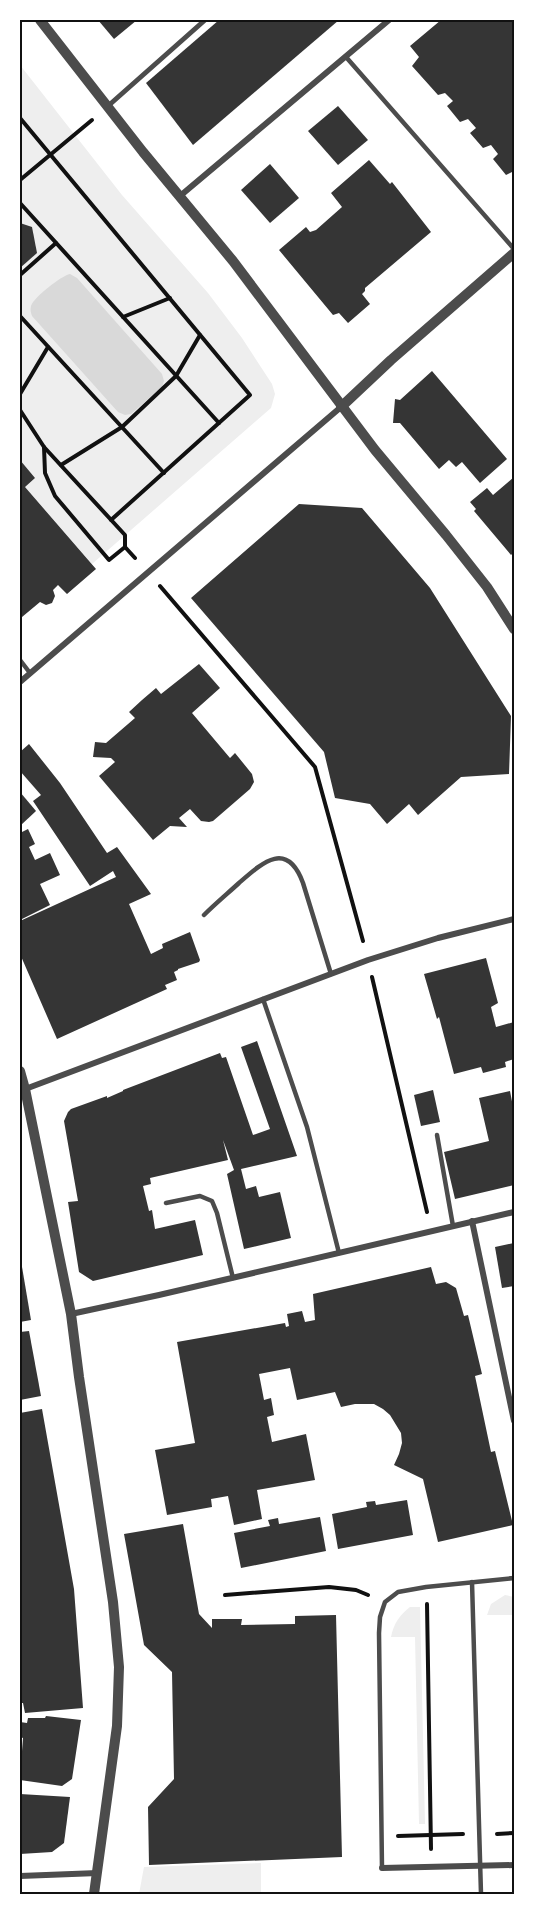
<svg xmlns="http://www.w3.org/2000/svg" width="534" height="1914" viewBox="0 0 534 1914" font-family="'DejaVu Sans',sans-serif">
<style>
.green{fill:#eee}
.water{fill:#d9d9d9}
.building{fill:#353535}
.lines{fill:none;stroke-linecap:round;stroke-linejoin:round}
.path{stroke:#111;stroke-width:4}
.service{stroke:#4c4c4c;stroke-width:4.5}
.pedestrian{stroke:#4c4c4c;stroke-width:5}
.minor{stroke:#4c4c4c;stroke-width:6}
.tertiary{stroke:#4c4c4c;stroke-width:10}
.neatline{fill:none;stroke:#111;stroke-width:2}
</style>
<rect width="100%" height="100%" fill="#fff"/>
<g class="green">
<polygon points="20,65 122,195 208,293 242,338 272,384 275,394 271,408 92,564 25,487 34,478 20,460"/>
<polygon points="505,1595 514,1597 514,1615 487,1615 491,1604"/>
<path d="M410,1607H420L425,1824H419L415,1637H391C394,1623 399,1616 410,1607Z"/>
<polygon points="261,1863 261,1894 139,1894 144,1867"/>
</g>
<path class="water" d="M70,274L77,278L162,374L164,381L162,387L131,414L125,415L118,412L32,316C31,312 30,311 31,306C34,297 61,276 70,274Z"/>
<g class="building">
<polygon points="98,20 137,20 114,39"/>
<polygon points="219,20 339,20 193,145 146,83"/>
<polygon points="441,20 514,20 514,171 506,175 493,159 498,154 491,145 483,148 470,133 476,128 468,119 460,122 447,106 453,101 445,93 438,95 412,66 419,57 410,46"/>
<polygon points="338,106 368,140 338,165 308,131"/>
<polygon points="369,160 390,184 392,182 431,232 365,288 365,291 362,294 370,304 348,323 339,313 333,315 279,250 306,227 310,232 316,230 342,207 331,193"/>
<polygon points="270,164 299,198 270,223 241,190"/>
<polygon points="20,223 32,227 37,253 20,268"/>
<polygon points="432,371 507,459 480,483 462,462 456,467 449,460 439,469 400,423 393,423 395,399 400,400"/>
<polygon points="20,460 35,478 25,487 96,569 67,594 58,585 53,590 55,596 52,603 46,605 40,602 22,617 20,614"/>
<polygon points="514,477 514,552 511,555 474,511 476,509 470,502 487,488 493,495"/>
<polygon points="299,504 362,508 430,588 511,716 509,774 461,777 418,815 409,804 387,824 370,804 335,798 324,752 191,598"/>
<polygon points="199,664 220,688 192,713 230,758 235,753 252,774 254,782 250,789 213,821 209,822 201,821 190,809 179,818 187,827 170,826 153,840 99,776 115,762 111,758 93,757 95,742 106,743 135,718 129,712 142,700 156,688 161,694"/>
<polygon points="29,744 60,783 107,853 117,847 151,894 129,904 151,954 163,948 162,944 190,932 200,960 199,962 178,969 178,970 174,972 177,980 165,985 167,989 57,1039 20,954 20,921 116,877 113,871 90,886 33,801 41,795 20,771 20,752"/>
<polygon points="20,792 36,811 20,826"/>
<polygon points="28,829 35,844 29,847 35,860 50,853 60,875 40,884 50,905 20,920 20,833"/>
<polygon points="486,958 498,1003 491,1007 496,1027 514,1022 514,1059 505,1062 506,1067 483,1073 481,1067 454,1074 439,1017 437,1019 424,974"/>
<polygon points="257,1041 297,1156 241,1169 246,1189 256,1186 259,1197 280,1192 291,1238 244,1249 227,1174 234,1170 223,1140 228,1160 150,1178 151,1184 143,1186 149,1211 152,1210 155,1229 195,1220 203,1255 93,1281 79,1272 68,1202 78,1201 64,1121 68,1112 71,1109 107,1096 107,1098 123,1091 123,1090 220,1053 222,1058 226,1057 253,1135 270,1129 241,1047"/>
<polygon points="433,1090 440,1122 421,1126 414,1095"/>
<polygon points="510,1091 514,1112 514,1185 455,1199 444,1152 489,1141 479,1098"/>
<polygon points="514,1243 514,1286 502,1288 495,1247"/>
<polygon points="20,1255 31,1320 20,1322"/>
<polygon points="431,1267 436,1284 446,1282 456,1288 464,1316 468,1315 482,1374 475,1376 491,1452 495,1451 513,1525 438,1542 423,1479 394,1465 399,1454 402,1443 401,1433 390,1415 383,1409 374,1404 355,1404 341,1407 335,1392 297,1400 290,1368 259,1374 264,1400 271,1398 274,1415 267,1417 272,1442 306,1434 315,1480 257,1490 262,1519 234,1525 228,1496 211,1499 212,1507 167,1515 155,1450 195,1443 177,1342 285,1323 286,1327 289,1326 287,1314 302,1311 305,1322 315,1320 313,1294"/>
<polygon points="29,1331 41,1396 20,1400 20,1332"/>
<polygon points="42,1409 74,1589 83,1708 25,1713 23,1703 20,1703 20,1667 22,1666 20,1649 20,1413"/>
<polygon points="407,1500 413,1535 338,1549 332,1514 367,1507 366,1502 375,1501 376,1505"/>
<polygon points="320,1517 326,1551 241,1568 234,1533 270,1526 268,1520 278,1518 279,1524"/>
<polygon points="183,1524 199,1614 212,1628 212,1619 242,1619 241,1625 295,1624 295,1616 336,1615 342,1857 149,1865 148,1807 174,1779 172,1672 144,1645 124,1534"/>
<polygon points="46,1716 81,1720 72,1779 62,1786 20,1780 20,1750 22,1751 23,1738 20,1737 20,1722 27,1723 28,1718 45,1718"/>
<polygon points="20,1794 70,1797 64,1843 52,1852 20,1854"/>
</g>
<g class="lines">
<g class="path">
<polyline points="20,118 250,395 111,520"/>
<polyline points="20,180 92,120"/>
<polyline points="20,203 219,423"/>
<polyline points="20,275 56,243"/>
<polyline points="20,316 164,473"/>
<polyline points="123,317 170,298"/>
<polyline points="20,394 48,347"/>
<polyline points="20,410 44,447 125,535 125,547 135,558"/>
<polyline points="44,447 45,473 55,496 109,560 125,547"/>
<polyline points="61,465 122,427 176,376 200,335"/>
<polyline points="160,586 315,767 363,941"/>
<polyline points="372,977 427,1212"/>
<polyline points="225,1595 329,1587 356,1590 368,1595"/>
<polyline points="427,1604 431,1849"/>
<polyline points="497,1834 514,1833"/>
<polyline points="398,1836 463,1834"/>
</g>
<g class="service">
<polyline points="346,57 514,249"/>
<polyline points="20,660 30,673"/>
<path d="M204,915C215,904 227,894 239,883C263,862 287,840 303,883L331,974"/>
<polyline points="263,999 307,1127 339,1253"/>
<polyline points="437,1135 453,1226"/>
<polyline points="166,1203 200,1196 212,1201 217,1213 233,1278"/>
<polyline points="472,1582 481,1894"/>
<polyline points="382,1868 379,1633 380,1617 385,1602 398,1592 426,1587 514,1578"/>
</g>
<polyline class="pedestrian" points="108,106 205,20"/>
<g class="minor">
<polyline points="180,196 389,20"/>
<polyline points="20,682 341,407"/>
<polyline points="20,1091 368,960 438,938 514,919"/>
<polyline points="472,1221 514,1421"/>
<polyline points="71,1314 159,1295 514,1212"/>
<polyline points="382,1868 514,1865"/>
<polyline points="20,1876 98,1873"/>
</g>
<g class="tertiary">
<polyline points="40,20 143,152 233,261 375,450 446,535 487,587 514,629"/>
<polyline points="341,407 391,360 514,253"/>
<polyline points="20,1071 25,1089 71,1314 79,1377 113,1602 119,1667 117,1726 94,1894"/>
</g>
</g>
<rect width="534" height="1914" fill="none" stroke="#ffffff" stroke-width="42"/>
<rect x="21" y="21" width="492" height="1872" class="neatline"/>
</svg>
